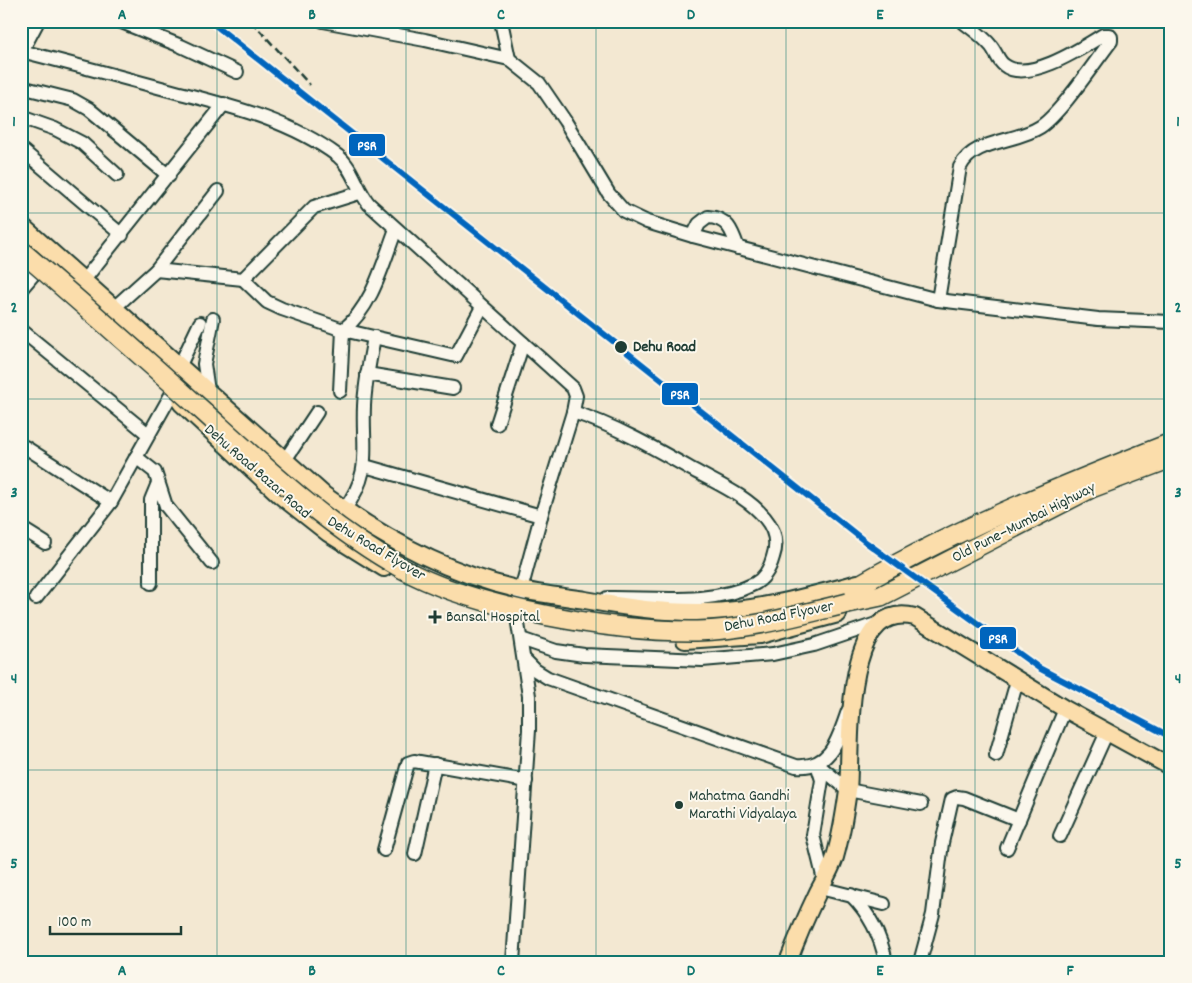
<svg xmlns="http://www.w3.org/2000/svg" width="1192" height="983" viewBox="0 0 1192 983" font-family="Dekko,sans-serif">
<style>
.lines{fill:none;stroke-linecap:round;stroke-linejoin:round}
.minor-casing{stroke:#1f3d34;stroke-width:16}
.major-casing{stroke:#1f3d34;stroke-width:20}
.highway-casing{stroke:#1f3d34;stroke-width:22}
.minor{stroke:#fbf7ec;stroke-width:12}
.major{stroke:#fbddab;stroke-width:16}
.highway{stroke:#fbddab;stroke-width:19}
.rail{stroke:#1f3d34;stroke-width:2.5;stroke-dasharray:8 4;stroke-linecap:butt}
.highway-bridge-casing{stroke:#1f3d34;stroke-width:22;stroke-linecap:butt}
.highway-bridge{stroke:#fbddab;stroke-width:19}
.rail-1-casing{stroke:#fbf7ec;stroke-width:10}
.rail-1{stroke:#0065bd;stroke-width:6}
.grid{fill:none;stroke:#0f766e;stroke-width:1;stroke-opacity:0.55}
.stop-dot{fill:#1f3d34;stroke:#fbf7ec;stroke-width:2}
.labels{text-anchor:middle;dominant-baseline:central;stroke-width:4;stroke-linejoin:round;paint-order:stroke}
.stop-label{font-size:16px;font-weight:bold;fill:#1f3d34;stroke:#fbf7ec;text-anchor:start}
.street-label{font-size:16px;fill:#1f3d34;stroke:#fbf7ec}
.poi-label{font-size:16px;fill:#1f3d34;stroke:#fbf7ec;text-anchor:start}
.line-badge{stroke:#fbf7ec;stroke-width:2}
.badge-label{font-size:14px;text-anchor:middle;font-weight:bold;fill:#fff}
.neatline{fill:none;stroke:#0f766e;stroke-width:2}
.grid-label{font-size:16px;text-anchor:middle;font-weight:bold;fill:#0f766e}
</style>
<rect width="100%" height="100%" fill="#f3e8d2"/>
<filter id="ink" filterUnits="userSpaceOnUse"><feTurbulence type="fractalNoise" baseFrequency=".02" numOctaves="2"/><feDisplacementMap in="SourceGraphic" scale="10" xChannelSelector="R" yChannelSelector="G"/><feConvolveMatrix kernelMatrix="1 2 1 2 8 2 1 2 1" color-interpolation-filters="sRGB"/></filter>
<g filter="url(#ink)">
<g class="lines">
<g class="minor-casing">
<g id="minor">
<polyline points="119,21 181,46 237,72"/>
<polyline points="323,21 425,40 509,59 539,83 565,121 609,194 624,211 647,222 693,236 938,300 1098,319 1171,322"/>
<polyline points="501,21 509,59"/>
<path d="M21,51C69,63 117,76 165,89C225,105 287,118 338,156C353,168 357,190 369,204L573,388L576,396L573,412L541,516L521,590L517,617L529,696V730L513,962"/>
<polyline points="21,53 38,21"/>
<polyline points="21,87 73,100 89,109 169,176"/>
<polyline points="21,117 55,129 82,143 117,175"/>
<polyline points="22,150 122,235"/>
<path d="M693,236L699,224L708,217C728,218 732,231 738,248"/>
<polyline points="156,270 243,279 314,207 359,193"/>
<polyline points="243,279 267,302 282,309 343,330 456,356 482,307"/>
<polyline points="84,280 224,104"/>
<polyline points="21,289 44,262"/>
<path d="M938,300L960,167C974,139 1015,143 1040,127C1061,113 1094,63 1111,41V37L1109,35H1103C1082,48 1027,84 1004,65C998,61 996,52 991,46C983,36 972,29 962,21"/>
<polyline points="115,307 156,270 218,191"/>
<polyline points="21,330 148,434"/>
<polyline points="180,365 200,323"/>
<polyline points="367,374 453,388"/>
<polyline points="208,391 204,364 213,319"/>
<path d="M340,391L343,330C373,306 383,263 396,229"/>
<path d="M573,412C616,426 654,448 693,470C718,484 747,496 765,518C775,530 778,543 773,557C770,568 764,579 754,584C711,606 653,597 607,598"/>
<polyline points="497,424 523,343"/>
<polyline points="25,447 111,502"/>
<polyline points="136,457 155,472 166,506 212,563"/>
<polyline points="285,460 317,412"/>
<polyline points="365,466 541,516"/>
<path d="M344,510C373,471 362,450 364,406C365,382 370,360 374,337"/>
<polyline points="21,528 45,543"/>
<polyline points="151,583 151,500 158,483"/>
<polyline points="36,598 111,502 171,395"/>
<polyline points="521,639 556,651 584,655 702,660 773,654 814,645 882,622"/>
<path d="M525,660L535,670L548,678L796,766C831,769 838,739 848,711"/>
<polyline points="996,755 1017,681"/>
<polyline points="817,764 822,780 813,835 824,880"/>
<polyline points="817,764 848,790 921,804"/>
<polyline points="1060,836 1107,732"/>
<polyline points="1007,848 1065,709"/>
<polyline points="384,850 408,763 414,761 526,781"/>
<polyline points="415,854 435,764"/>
<polyline points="820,888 884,904"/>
<path d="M851,895C869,913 881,937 886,962"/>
<polyline points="920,962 933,914 942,843 952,799 957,797 964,798 1019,820"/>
</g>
</g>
<g class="major-casing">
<g id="major">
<path d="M21,225L324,495C384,539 448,574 521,590C542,594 564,597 585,600C625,607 665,613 705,612C757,611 809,596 858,583"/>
<polyline points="181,403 281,496 328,533 384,568"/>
<polyline points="685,640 760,635 838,614"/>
<path d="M788,962C797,938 807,915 818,892C824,881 831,869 835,857C841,836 845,812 848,790C852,749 840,598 915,617L1065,709L1171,767"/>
</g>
</g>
<g class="highway-casing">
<g id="highway">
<path d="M844,594C948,532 1059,487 1171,443"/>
<polyline points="848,603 881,596 1091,488 1171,458"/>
</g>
</g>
<use href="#minor" class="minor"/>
<use href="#major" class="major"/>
<use href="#highway" class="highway"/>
<polyline class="rail" points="251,21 310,85"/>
<g class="highway-bridge-casing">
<path id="highway-bridge" d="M21,251C83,304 144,358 204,412C268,470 328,527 403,569C475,609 615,632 697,631C748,630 798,615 848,603"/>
</g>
<use href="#highway-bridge" class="highway-bridge"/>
<g class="rail-1-casing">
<polyline id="rail-1" points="210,21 867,543 1039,668 1171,737"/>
</g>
<use href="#rail-1" class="rail-1"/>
</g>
</g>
<path class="grid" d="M217,21V962M406,21V962M596,21V962M786,21V962M975,21V962M21,213H1171M21,399H1171M21,584H1171M21,770H1171"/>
<g class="stop-dot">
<circle cx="621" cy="347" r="7"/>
<path d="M432.5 609.5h5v5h5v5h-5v5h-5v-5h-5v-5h5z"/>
<circle cx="679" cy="805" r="5"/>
</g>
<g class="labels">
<g class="stop-label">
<text x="633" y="347">Dehu Road</text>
</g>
<g class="street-label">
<text transform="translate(257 472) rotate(41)">Dehu Road Bazar Road</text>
<text transform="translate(1024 523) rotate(-27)">Old Pune–Mumbai Highway</text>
<text transform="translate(376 549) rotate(31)">Dehu Road Flyover</text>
<text transform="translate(779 617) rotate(-11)">Dehu Road Flyover</text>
</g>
<g class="poi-label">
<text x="446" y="617">Bansal Hospital</text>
<text x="689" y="796">Mahatma Gandhi<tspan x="689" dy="18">Marathi Vidyalaya</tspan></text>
</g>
</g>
<g class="line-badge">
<rect x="348" y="133" width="38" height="24" rx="5" fill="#0065bd"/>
<rect x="661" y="382" width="38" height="24" rx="5" fill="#0065bd"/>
<rect x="979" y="626" width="38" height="24" rx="5" fill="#0065bd"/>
</g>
<g class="badge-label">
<text x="367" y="150">PSR</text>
<text x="680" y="399">PSR</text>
<text x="998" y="643">PSR</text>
</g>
<rect width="1192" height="983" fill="none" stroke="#fbf7ec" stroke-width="55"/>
<path d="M50 926v8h131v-8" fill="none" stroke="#1f3d34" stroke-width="2.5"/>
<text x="58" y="926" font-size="15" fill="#1f3d34" stroke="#fbf7ec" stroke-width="4" paint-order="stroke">100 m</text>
<rect x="28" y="28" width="1136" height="928" class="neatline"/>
<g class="grid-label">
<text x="122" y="19">A</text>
<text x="312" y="19">B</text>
<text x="501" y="19">C</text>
<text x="691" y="19">D</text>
<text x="880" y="19">E</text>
<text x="1070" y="19">F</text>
<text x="14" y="126">1</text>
<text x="1178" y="126">1</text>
<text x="14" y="312">2</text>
<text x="1178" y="312">2</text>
<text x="14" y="497">3</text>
<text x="1178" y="497">3</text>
<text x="14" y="683">4</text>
<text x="1178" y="683">4</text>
<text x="14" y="868">5</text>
<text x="1178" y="868">5</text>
<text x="122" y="975">A</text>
<text x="312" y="975">B</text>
<text x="501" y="975">C</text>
<text x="691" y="975">D</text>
<text x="880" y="975">E</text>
<text x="1070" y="975">F</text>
</g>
</svg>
